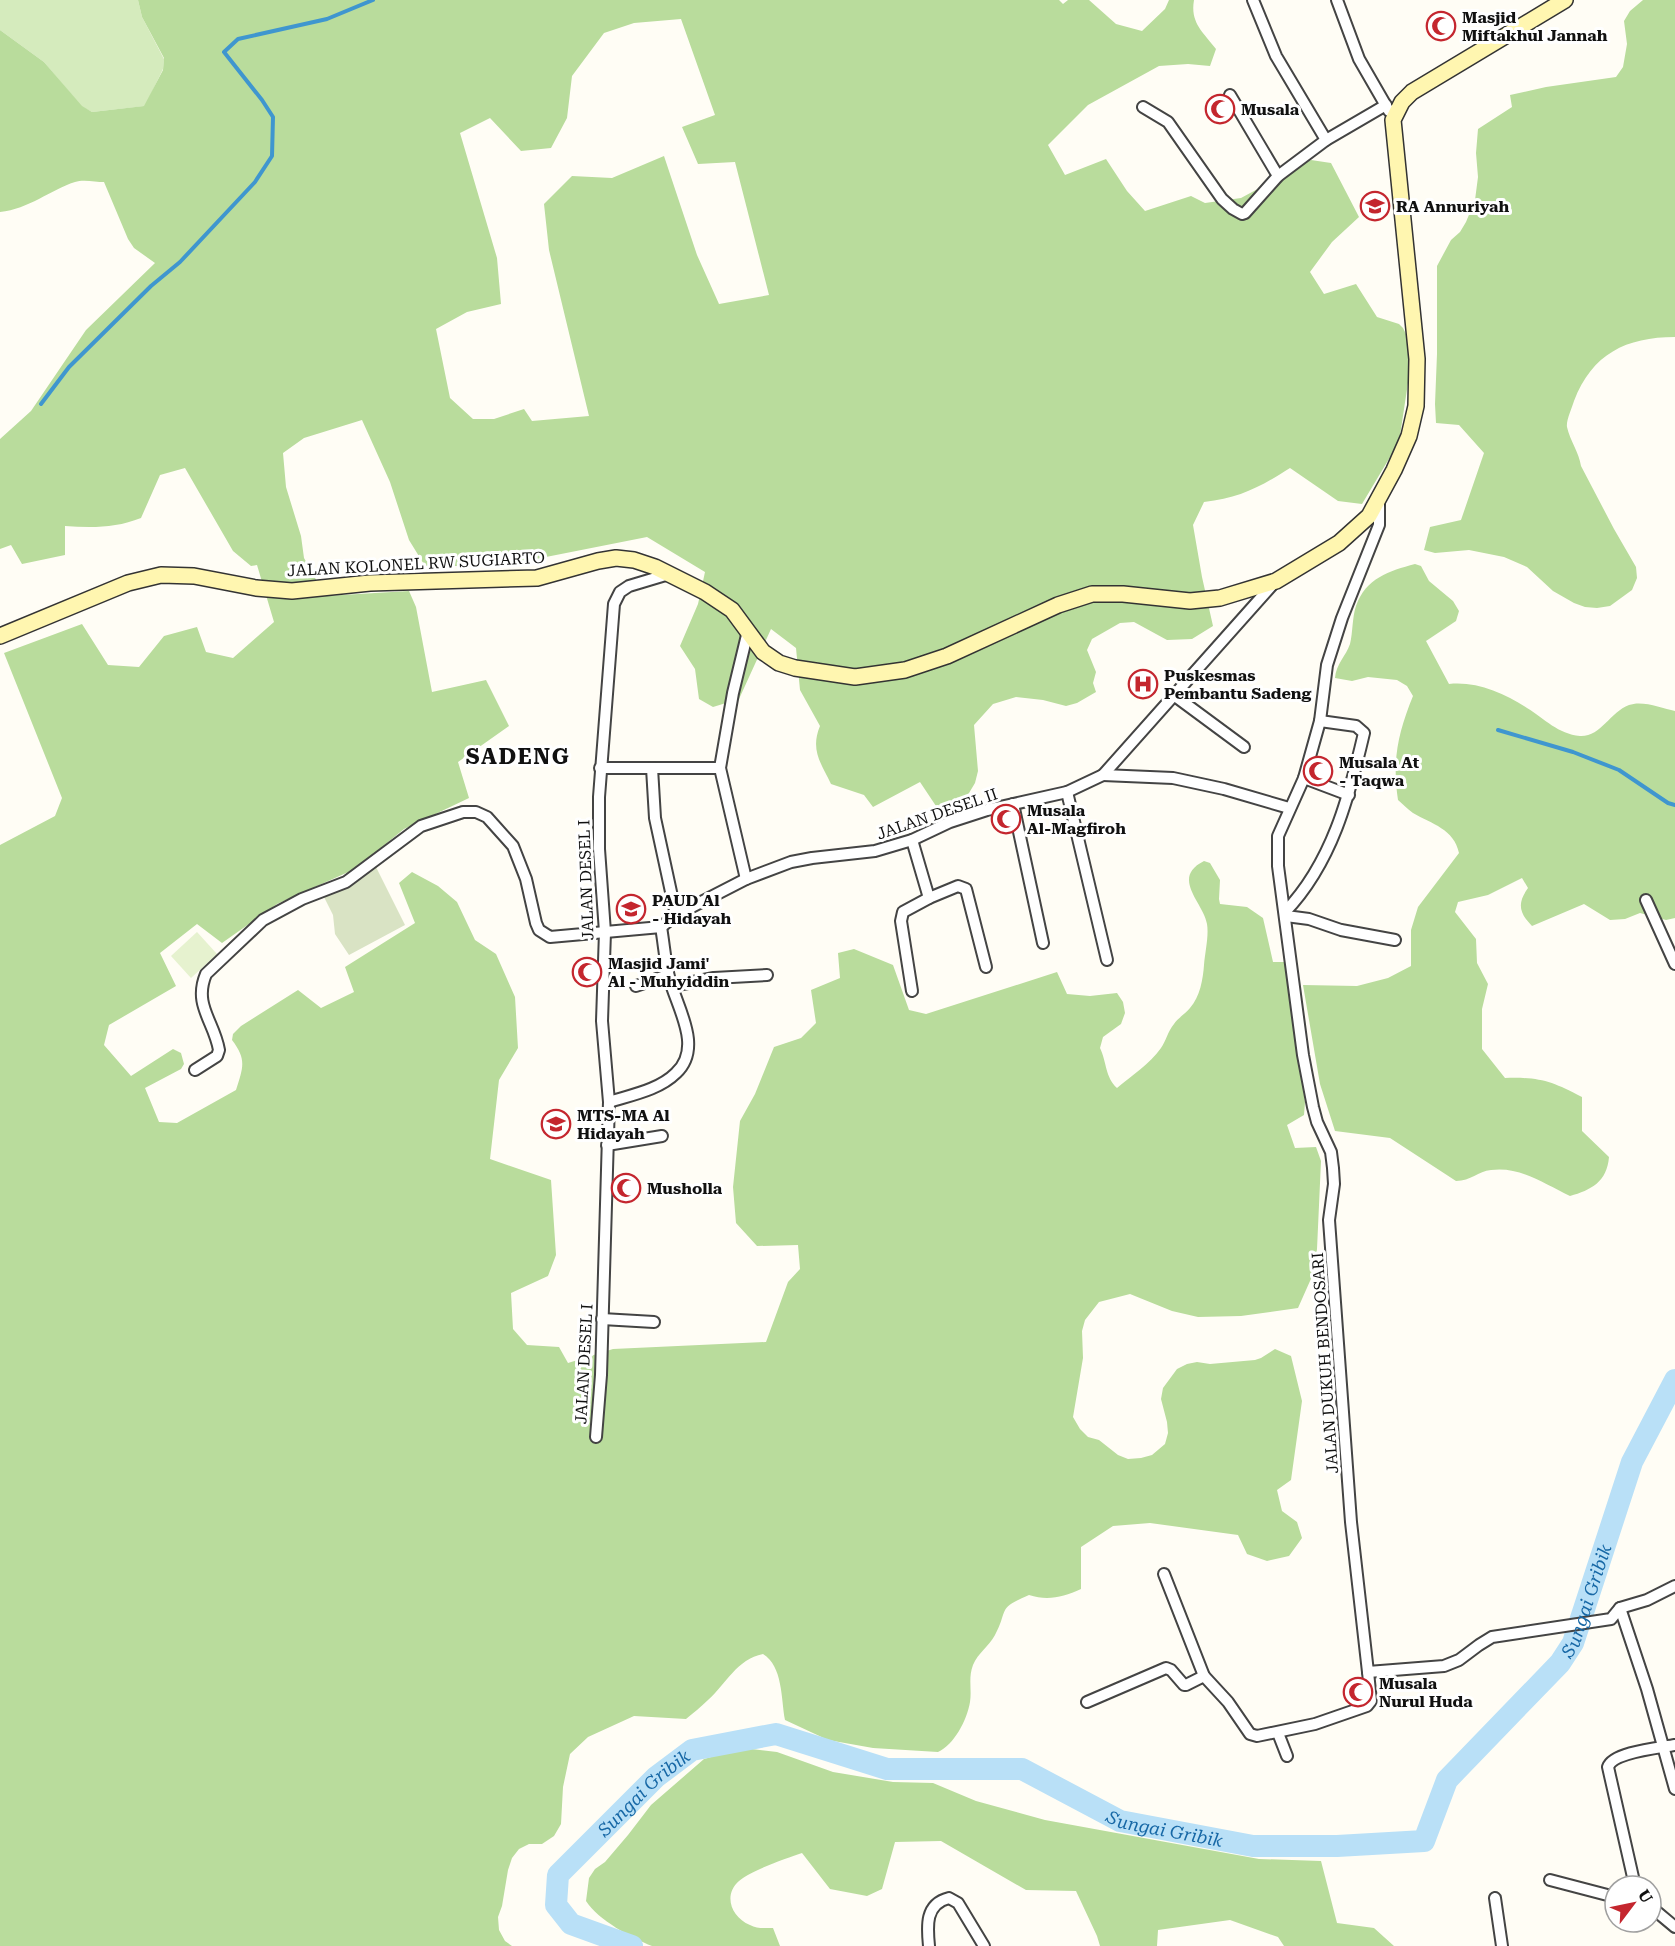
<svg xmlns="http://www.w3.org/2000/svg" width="1675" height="1946" viewBox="0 0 1675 1946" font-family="'Roboto Serif',serif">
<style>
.green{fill:#d5ebbd}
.forest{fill:#b9dc9c;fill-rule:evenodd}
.cemetery{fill:#d9e3c4}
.pitch{fill:#e6f2cf}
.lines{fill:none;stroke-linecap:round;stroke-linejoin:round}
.stream{stroke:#3f96cf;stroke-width:4}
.river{stroke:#b9e0f7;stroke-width:22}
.street-casing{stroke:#444;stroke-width:14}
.secondary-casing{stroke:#333;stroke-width:18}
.street{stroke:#fff;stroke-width:10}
.secondary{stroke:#fff6b0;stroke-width:15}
.labels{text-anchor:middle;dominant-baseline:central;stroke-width:6;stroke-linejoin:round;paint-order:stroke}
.poi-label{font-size:16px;font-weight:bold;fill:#111;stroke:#fff;text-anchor:start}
.street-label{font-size:16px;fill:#111;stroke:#fff}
.water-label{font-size:18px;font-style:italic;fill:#1768a6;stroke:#fff}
.district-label{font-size:22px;font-weight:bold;letter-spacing:1.5px;fill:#111;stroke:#fff}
</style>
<rect width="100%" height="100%" fill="#fffdf5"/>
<polygon class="green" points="0,0 138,0 142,17 164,59 163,69 145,106 92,112 82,107 44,62 0,30"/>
<g class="forest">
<path d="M138,0H1059L1063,4L1068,0H1089L1116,24L1142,31L1165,9L1169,0H1194C1190,23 1203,32 1216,49L1210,66L1188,64L1159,66L1088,105L1048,145L1065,175L1106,159L1127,191L1145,211L1191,196L1205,203L1241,198L1311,160L1331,163L1359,217L1332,242L1310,272L1324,294L1356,284L1377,317L1399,324L1403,328L1409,340L1411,363L1399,442L1362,504L1338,501L1290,468C1260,487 1240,498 1204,502L1193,525L1202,577L1213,626L1192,639L1167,640L1134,622L1120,623L1092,639L1087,650L1096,672L1093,683L1096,692L1077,703L1066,706L1043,700L1016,697L993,704L974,725L978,771L975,783L963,803L940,812L920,782L873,807L864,795L831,784C821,763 810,750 820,726L800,690L796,648L771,629L739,699L713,707L699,699L695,669L680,646L698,604L705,572L647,537L500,566H425L409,540L390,482L362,420L304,438L283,453L286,487L301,536L304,558L325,596L409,591L416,607L432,692L486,680L509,726L458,762L469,798L404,829L355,869L277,904L222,943L197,924L160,953L176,986L109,1025L104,1045L131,1076L173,1049L181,1053L184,1064L181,1069L145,1088L159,1122L177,1123L236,1090C243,1067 247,1060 232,1040L233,1034L241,1026L298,990L321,1008L354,992L345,967L415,923L399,883L412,872L438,886L457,902L475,940L496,954L515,997L518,1048L499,1080L490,1159L551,1180L556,1255L548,1276L511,1293L513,1329L527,1345L559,1347L568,1363L613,1349L766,1342L788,1282L800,1269L798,1245L757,1246L736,1223L733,1187L740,1121L755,1094L774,1047L801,1038L816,1023L811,990L840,978L838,953L854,949L893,965L909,1010L926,1014L1057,972L1067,994L1090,996L1117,993L1123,1002L1125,1013L1121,1024L1103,1037L1100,1048C1107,1063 1105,1077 1117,1088C1131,1076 1150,1064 1161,1048C1166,1041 1168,1031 1174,1024C1178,1018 1185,1014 1190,1008C1200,997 1203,979 1204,965C1205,952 1209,936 1207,924C1204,903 1170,878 1204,861L1210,863L1220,880L1219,899L1220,904L1247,907L1263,918L1273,962H1285L1305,1102L1304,1115L1287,1125L1295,1148L1316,1147L1321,1161L1317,1249L1314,1272L1298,1308L1241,1316L1198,1317L1172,1311L1130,1294L1099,1302L1085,1320L1082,1331L1083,1358L1073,1417L1080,1429L1088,1437L1099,1440L1118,1455L1128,1459L1141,1458L1152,1455L1165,1444L1168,1433L1167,1422L1161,1399L1163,1388L1177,1369L1187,1364L1197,1362L1210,1364L1255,1360L1261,1358L1275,1349L1291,1356L1302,1401L1291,1480L1277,1490L1282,1511L1297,1522L1302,1538L1289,1556L1267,1561L1247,1554L1238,1535L1150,1523L1113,1526L1081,1547V1589C1063,1597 1048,1601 1029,1595C996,1609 1009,1609 995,1635C989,1646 978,1653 973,1665C968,1678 972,1689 970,1702C967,1720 954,1745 938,1752L873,1748L828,1740L785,1720C781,1699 783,1666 763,1654C737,1659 726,1684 708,1700C701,1707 693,1713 686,1719L634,1716L588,1737L570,1754L563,1787L561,1824L554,1836L542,1844H529L519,1849L512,1858L508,1870L502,1906L498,1917L499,1930L505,1941L512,1946H0V845L55,816L62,798L4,653L82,624L108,665L139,667L164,636L197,627L206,652L233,658L274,622L257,565L251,566L233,551L185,468L160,475L141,518C116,528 92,528 65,526V555L22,564L11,545L0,549V439L31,411L86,330L155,263L134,248L128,239L104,182C96,182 83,179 75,182C50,190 29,209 0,212V30L44,62L82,106L92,112L144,106L163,70L164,58L142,17ZM681,19L715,115L682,127L698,164L735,162L769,295L719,304L697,255L664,156L612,178L572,176L544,204L549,250L589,416L532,421L524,409L494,419H473L450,398L436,329L467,312L501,304L497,258L460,133L490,118L521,151L551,148L567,118L572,76L604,33L634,23Z"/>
<path d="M1643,0H1675V337C1626,337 1592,354 1574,401C1572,408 1566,420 1567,427C1570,441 1579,452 1581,466L1614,529L1636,567L1637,578L1632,590L1610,606L1597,608L1585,607L1574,603L1553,591L1527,567L1504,557L1469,550L1435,553L1424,550L1430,527L1461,520L1484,453L1459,425L1436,423L1435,404L1437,354V266L1451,240L1460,232L1466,222L1475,200L1478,177L1476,153L1478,129L1512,107L1510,95L1546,87L1616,77L1623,67L1627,44L1624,21L1630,11Z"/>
<path d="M1415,564L1421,566L1429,581L1453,601L1459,611L1456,621L1426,641L1449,684C1476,681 1504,693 1527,708C1545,719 1558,734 1580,736C1601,737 1610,712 1629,705C1642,700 1662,708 1675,711V918L1666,920L1640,913L1625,919L1610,920L1584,904L1532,926C1519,913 1517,903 1528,888L1522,878L1488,895L1458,902L1455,912L1476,939L1477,963L1488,984L1482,1009V1049L1505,1078C1540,1077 1551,1081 1582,1097V1131L1609,1157C1607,1182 1591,1190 1570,1196C1545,1184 1520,1166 1491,1170C1478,1171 1471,1181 1456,1181L1390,1138L1335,1131L1320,1084L1303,985L1357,986L1388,978L1411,966V930L1418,907L1459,853C1454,829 1432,824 1413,813C1407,809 1403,804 1398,800C1392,760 1398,733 1413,696L1407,686L1397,680L1368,677L1352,681L1335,678C1336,664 1346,656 1350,644C1353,632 1352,618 1356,606C1366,578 1389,571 1415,564Z"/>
<path d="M743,1748L777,1752L833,1772L893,1782L933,1783L976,1801L1045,1820L1259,1859L1321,1861L1337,1923L1374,1928L1394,1946H1284L1278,1937L1230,1920L1158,1930L1157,1946H1100L1097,1936L1076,1891L1026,1890L941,1841L895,1842L882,1889L867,1896L830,1889L802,1853C787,1858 750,1871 739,1881C723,1895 731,1917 750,1925C757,1929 765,1928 773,1928L780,1946H652C632,1938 598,1920 586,1901L589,1878L595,1869L605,1862L628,1835L651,1805L704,1759Z"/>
</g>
<polygon class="cemetery" points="376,867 405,925 349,955 335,934 333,915 323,895 350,883"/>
<polygon class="pitch" points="197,932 217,954 191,978 171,956"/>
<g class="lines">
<g class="stream">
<polyline points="41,404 69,367 151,286 180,262 255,182 272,156 273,117 262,100 224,52 238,39 327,19 373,0"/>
<polyline points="1498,730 1573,752 1619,770 1668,803 1675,805"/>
</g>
<path class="river" id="s1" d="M632,1946L571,1924L556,1905L558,1875L656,1777L692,1750L776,1734L887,1769H1022L1120,1821L1253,1846H1337L1424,1841L1447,1780L1560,1663L1573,1643L1632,1462L1675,1380"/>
<g class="street-casing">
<g id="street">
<polyline points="1253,0 1276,56 1326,140"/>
<polyline points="1337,0 1359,59 1389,111"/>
<polyline points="1230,95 1278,176"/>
<polyline points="1143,107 1168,122 1222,199 1233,209 1242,214 1245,213 1278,176 1326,140 1386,105"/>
<polyline points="1379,500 1379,525 1342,618 1327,665 1320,721 1304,778 1278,836 1278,866 1303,1055 1313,1107 1317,1122 1331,1152 1333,1168 1334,1184 1329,1220 1351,1522 1368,1672 1444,1666 1459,1660 1479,1645 1492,1637 1611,1619 1620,1608 1647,1600 1675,1586"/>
<polyline points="1175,696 1244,747"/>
<polyline points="600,768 720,768"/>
<polyline points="652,768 655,818 676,915"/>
<polyline points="1103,775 1173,778 1224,789 1289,808"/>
<polyline points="1304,778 1349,795"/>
<polyline points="1067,792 1107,960"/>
<polyline points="1013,804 1043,943"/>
<polyline points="912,840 929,898 903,912 901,921 912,991"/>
<polyline points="746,879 720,768 733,693 748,631"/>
<polyline points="929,898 958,886 966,889 986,967"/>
<polyline points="1646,900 1675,964"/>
<path d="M1285,912C1332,863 1349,797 1364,733L1356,726L1320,721"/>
<polyline points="1286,916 1309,919 1341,930 1395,940"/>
<polyline points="636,986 668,975"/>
<polyline points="672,986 714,978 767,975"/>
<path d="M195,1070L217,1056L219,1050C214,1021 193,1005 206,974L263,920L302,899L346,882L421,826L463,812H476L487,817L513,846L526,879L536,923L539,930L550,937L661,927L676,915L746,879L791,862L812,858L875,851L912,840L950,822L987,810L1067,792L1103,775L1274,583"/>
<path d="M609,1102C631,1095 659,1090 676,1073C704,1047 676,1006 669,977C665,961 664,944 661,927"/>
<polyline points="607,1145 662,1136"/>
<polyline points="602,1319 654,1322"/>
<polyline points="596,1437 601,1375 609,1102 602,1021 605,932 599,849 599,797 614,604 620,592 629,586 669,574"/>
<polyline points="1164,1574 1204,1676"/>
<polyline points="1620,1608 1647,1689 1675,1789"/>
<polyline points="1087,1702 1166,1668 1171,1670 1184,1685 1186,1685 1204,1676 1228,1702 1250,1734 1257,1736 1315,1724 1367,1706 1371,1701 1368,1672"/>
<polyline points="1278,1733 1287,1756"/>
<polyline points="1550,1880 1615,1897"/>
<path d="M1635,1886L1608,1767C1613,1752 1659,1748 1675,1745"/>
<polyline points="1495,1898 1502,1946"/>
<polyline points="1651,1907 1675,1927"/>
<path d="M929,1946C927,1926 925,1904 949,1898L958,1903L984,1946"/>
</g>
</g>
<g class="secondary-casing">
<polyline id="secondary" points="0,636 128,583 161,575 194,576 256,588 292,591 370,583 537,578 598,561 616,558 634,560 655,567 705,592 732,610 763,652 779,663 795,668 855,677 905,670 947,656 1058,605 1092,594 1123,594 1190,601 1220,598 1276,581 1339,543 1369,516 1394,470 1409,436 1416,406 1417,359 1393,120 1402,102 1412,92 1565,0"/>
</g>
<use href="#street" class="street"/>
<use href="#secondary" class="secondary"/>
</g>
<defs>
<g id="mosque-ring" transform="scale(1.5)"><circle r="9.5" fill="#fff" stroke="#c4262e" stroke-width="1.5"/><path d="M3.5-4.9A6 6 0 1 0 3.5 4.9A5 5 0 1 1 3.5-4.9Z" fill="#c4262e"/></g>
<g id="school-ring" transform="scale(1.5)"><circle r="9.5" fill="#fff" stroke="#c4262e" stroke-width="1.5"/><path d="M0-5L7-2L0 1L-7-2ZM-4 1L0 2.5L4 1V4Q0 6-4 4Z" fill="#c4262e"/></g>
<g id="hospital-ring" transform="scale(1.5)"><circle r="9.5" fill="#fff" stroke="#c4262e" stroke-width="1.5"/><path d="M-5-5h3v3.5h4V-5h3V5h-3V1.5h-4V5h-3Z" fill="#c4262e"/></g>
</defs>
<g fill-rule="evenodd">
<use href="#mosque-ring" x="1441" y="26"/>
<use href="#mosque-ring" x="1220" y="109"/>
<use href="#school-ring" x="1375" y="206"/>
<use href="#hospital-ring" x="1143" y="684"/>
<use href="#mosque-ring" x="1318" y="771"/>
<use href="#mosque-ring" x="1006" y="819"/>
<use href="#school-ring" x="631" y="909"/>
<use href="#mosque-ring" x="587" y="972"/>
<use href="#school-ring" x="556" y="1124"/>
<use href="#mosque-ring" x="626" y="1188"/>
<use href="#mosque-ring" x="1358" y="1692"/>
</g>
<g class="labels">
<g class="poi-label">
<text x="1462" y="17">Masjid<tspan x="1462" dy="18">Miftakhul Jannah</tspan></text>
<text x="1241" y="109">Musala</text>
<text x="1396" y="206">RA Annuriyah</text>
<text x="1164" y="675">Puskesmas<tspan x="1164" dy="18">Pembantu Sadeng</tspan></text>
<text x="1339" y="762">Musala At<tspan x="1339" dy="18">- Taqwa</tspan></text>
<text x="1027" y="810">Musala<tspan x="1027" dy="18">Al-Magfiroh</tspan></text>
<text x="652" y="900">PAUD Al<tspan x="652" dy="18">- Hidayah</tspan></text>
<text x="608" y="963">Masjid Jami'<tspan x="608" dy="18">Al - Muhyiddin</tspan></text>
<text x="577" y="1115">MTS-MA Al<tspan x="577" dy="18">Hidayah</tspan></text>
<text x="647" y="1188">Musholla</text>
<text x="1379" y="1683">Musala<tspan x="1379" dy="18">Nurul Huda</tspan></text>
</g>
<g class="street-label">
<text transform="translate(416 564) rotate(-3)">JALAN KOLONEL RW SUGIARTO</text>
<text transform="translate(937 814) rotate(-19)">JALAN DESEL II</text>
<text transform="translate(586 880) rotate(-92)">JALAN DESEL I</text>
<text transform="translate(1325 1363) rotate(-94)">JALAN DUKUH BENDOSARI</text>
<text transform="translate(584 1364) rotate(-87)">JALAN DESEL I</text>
</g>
<g class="water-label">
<text stroke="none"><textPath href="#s1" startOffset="1353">Sungai Gribik</textPath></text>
<text stroke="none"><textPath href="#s1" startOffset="238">Sungai Gribik</textPath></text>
<text stroke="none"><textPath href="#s1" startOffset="796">Sungai Gribik</textPath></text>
</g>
<g class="district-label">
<text x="518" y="756">SADENG</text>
</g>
</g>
<g transform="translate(1633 1904) rotate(58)"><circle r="28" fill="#ffffff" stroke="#a0a0a0" stroke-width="1.5"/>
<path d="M0-4.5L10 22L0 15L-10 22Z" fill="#c4262e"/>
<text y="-9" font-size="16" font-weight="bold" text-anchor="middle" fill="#111111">U</text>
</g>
</svg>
